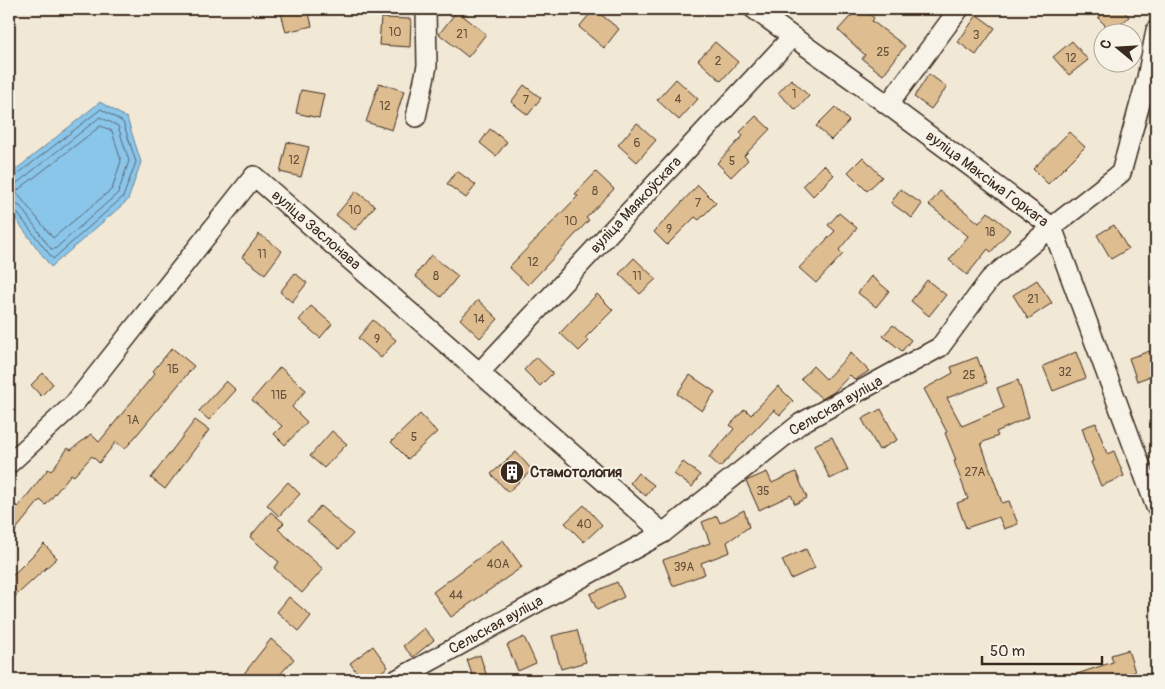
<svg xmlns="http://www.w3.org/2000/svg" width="1165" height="689" viewBox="0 0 1165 689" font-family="Pangolin,sans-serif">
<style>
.water{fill:#8ac5ea;stroke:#6a8798}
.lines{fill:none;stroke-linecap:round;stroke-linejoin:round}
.shore{stroke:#5b6870;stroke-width:1}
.building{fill:#debd90;stroke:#3b2a1e}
.minor-casing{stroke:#3b2a1e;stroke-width:22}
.minor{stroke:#f7f3e8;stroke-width:19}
.labels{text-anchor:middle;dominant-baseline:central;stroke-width:4;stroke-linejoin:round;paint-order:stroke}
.number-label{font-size:12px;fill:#644f3a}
.street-label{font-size:15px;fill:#3b2a1e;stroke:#f7f3e8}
.poi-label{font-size:15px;font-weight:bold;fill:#3b2a1e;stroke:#f7f3e8;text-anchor:start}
</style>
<rect width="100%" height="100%" fill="#f2e8d6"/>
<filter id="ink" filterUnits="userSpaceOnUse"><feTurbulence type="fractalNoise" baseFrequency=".02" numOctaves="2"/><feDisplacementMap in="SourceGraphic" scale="10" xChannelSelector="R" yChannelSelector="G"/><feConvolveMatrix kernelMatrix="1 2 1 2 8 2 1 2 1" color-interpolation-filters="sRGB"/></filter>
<g filter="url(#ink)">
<polygon class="water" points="100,102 127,118 141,162 128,200 51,267 9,210 9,175"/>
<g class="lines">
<g class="shore">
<polygon points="101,126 112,131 121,161 112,189 53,238 16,192"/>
<polyline points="9,179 14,177 101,109 123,122 136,162 123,197 53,259 15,210 9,208"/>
<polyline points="9,185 17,183 100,117 118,126 129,161 118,193 55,249 51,249 20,206 9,202"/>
</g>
</g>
<g class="building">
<polygon points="280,9 308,9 312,26 286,32"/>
<polygon points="594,9 619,29 604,48 579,27"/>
<polygon points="857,9 864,9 874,18 872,21 905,46 883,75 862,59 865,55 838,30"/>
<polygon points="1109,9 1122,9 1129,17 1112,32 1098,18"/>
<polygon points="457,11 486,34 468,57 439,34"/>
<polygon points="977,15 995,28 976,55 958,42"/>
<polygon points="381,18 411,19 410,47 379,45"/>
<polygon points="1072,41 1088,60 1069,75 1053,57"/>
<polygon points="715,42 738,62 721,81 698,60"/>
<polygon points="929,74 947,87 931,109 914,97"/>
<polygon points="676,79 698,99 679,120 657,100"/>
<polygon points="791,79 809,96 796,110 778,93"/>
<polygon points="379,83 404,91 392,130 366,122"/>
<polygon points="524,85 541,98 528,115 511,102"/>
<polygon points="301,90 324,94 319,118 296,113"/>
<polygon points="835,107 849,121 831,140 816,126"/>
<polygon points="756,116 770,129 744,156 748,160 731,177 717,163 743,136 740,132"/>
<polygon points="637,123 656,140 637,162 618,145"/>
<polygon points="490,129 507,142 496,156 480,143"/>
<polygon points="1069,132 1085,147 1048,184 1033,169"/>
<polygon points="287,142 309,147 301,177 280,172"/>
<polygon points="863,157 882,177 867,191 848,172"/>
<polygon points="824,165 834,175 813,196 803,185"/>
<polygon points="457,171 476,185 466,198 447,184"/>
<polygon points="596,172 614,189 586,218 589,220 528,285 509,267 578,196 575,194"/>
<polygon points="698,185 716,203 699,220 695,217 667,245 654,232"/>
<polygon points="900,189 922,204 912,218 891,203"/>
<polygon points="356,191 375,206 355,230 336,215"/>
<polygon points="940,191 979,223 988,212 1010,230 991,252 988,249 967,275 949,260 968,236 929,205"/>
<polygon points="839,213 857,228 839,250 843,254 816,283 799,268 835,231 828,225"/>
<polygon points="1114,225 1128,249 1111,259 1097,235"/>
<polygon points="259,234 282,251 265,274 242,257"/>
<polygon points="431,255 458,276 441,297 415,276"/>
<polygon points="634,258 656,279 640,294 619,274"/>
<polygon points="295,273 307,283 292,302 280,292"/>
<polygon points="871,276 889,291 876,307 858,293"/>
<polygon points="927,280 946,295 929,316 911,301"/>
<polygon points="1037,280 1052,303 1028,319 1013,295"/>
<polygon points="597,294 613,310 585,338 589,341 579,351 560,333"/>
<polygon points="478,300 498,319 480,338 460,319"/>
<polygon points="311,306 332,324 320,338 299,320"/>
<polygon points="373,320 396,340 381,358 358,338"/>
<polygon points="893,325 911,340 902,351 883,336"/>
<polygon points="172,348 194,366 125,449 116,442 99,463 92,456 74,476 71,474 46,505 40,500 9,538 9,499 18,507 48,469 51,471 68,448 71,450 91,434 99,442 155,373 153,371"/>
<polygon points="1150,351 1156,374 1137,381 1129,358"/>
<polygon points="1076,352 1086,378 1053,391 1043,366"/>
<polygon points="851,353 869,371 855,380 850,375 834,392 822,399 801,379 813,366 826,379"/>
<polygon points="536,357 553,373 540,386 524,370"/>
<polygon points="977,357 987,383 947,398 962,426 1004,408 997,388 1018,380 1029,417 996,432 998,436 981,443 1002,503 1009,501 1018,524 1004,529 999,517 966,528 957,503 968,499 954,461 956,460 945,433 947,432 924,389 953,373 951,367"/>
<polygon points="280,367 306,390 292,407 307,422 285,445 274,434 282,426 252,400"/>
<polygon points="43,373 53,384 41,396 31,385"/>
<polygon points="690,375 715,392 702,411 677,394"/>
<polygon points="226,381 236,390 209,420 199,411"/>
<polygon points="778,386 793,401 780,415 774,410 720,467 709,457 734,429 730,425 745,409 751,415"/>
<polygon points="881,409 897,440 879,450 862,419"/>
<polygon points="420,414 437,432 408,459 391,442"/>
<polygon points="195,420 209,430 165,489 151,478"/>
<polygon points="1096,423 1107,454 1114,451 1124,476 1101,486 1091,462 1093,461 1082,428"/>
<polygon points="332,431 347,444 324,468 310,456"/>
<polygon points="832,437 848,470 830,479 814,445"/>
<polygon points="516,452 532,470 508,492 491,474"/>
<polygon points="683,462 700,475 692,487 674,474"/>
<polygon points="767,472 772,483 796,472 807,498 795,504 791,495 759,510 746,481"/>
<polygon points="638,473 654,485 646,496 630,483"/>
<polygon points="288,482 300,494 279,516 267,505"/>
<polygon points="584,505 602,525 584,542 565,523"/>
<polygon points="320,506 353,534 339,549 307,522"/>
<polygon points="744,510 749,527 727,542 730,552 701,563 705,574 673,586 663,560 710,543 702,522 717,516 720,523"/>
<polygon points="271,512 284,523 278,529 323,569 302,593 274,568 279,562 250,537"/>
<polygon points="503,540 522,567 451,617 433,592"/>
<polygon points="44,544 57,558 9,602 9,579"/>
<polygon points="806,549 815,568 791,579 782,560"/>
<polygon points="617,582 624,597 597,610 590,594"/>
<polygon points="289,597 311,616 299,631 277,612"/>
<polygon points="424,628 434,640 413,657 403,646"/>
<polygon points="577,630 586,662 561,669 552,636"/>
<polygon points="524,637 536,663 518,671 507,645"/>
<polygon points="271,639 294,659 275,680 239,680"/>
<polygon points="373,646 388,667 370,680 362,680 350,663"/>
<polygon points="1128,650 1135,672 1111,680 1066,680 1065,678 1113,662 1111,655"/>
<polygon points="480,655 488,680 474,680 467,660"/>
</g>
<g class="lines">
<g class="minor-casing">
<g id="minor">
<polyline points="754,9 888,105 1052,227 1156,507"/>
<polyline points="888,105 959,9"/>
<polyline points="416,117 427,66 426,9"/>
<polyline points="480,372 792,37"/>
<polyline points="9,464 74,404 254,176 663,533"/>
<polyline points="396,680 663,533 801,423 940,347 990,279 1052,227 1121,173 1147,78 1156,30"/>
</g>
</g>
<use href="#minor" class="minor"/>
</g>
</g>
<defs>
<g id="building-disc" transform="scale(1.25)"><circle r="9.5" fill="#3b2a1e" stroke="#f7f3e8"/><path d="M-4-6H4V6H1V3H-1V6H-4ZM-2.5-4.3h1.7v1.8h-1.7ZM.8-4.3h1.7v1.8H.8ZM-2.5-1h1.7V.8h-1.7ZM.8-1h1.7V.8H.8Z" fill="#fff"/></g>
</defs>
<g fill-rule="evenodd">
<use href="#building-disc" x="512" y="472"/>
</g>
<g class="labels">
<g class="number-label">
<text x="395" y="32">10</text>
<text x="462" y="34">21</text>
<text x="976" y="35">3</text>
<text x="883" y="52">25</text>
<text x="1071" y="58">12</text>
<text x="718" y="61">2</text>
<text x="794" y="94">1</text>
<text x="678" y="99">4</text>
<text x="526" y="100">7</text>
<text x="385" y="106">12</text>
<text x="637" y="143">6</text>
<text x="294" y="160">12</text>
<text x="732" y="161">5</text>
<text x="595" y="191">8</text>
<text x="698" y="203">7</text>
<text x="355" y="210">10</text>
<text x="571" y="221">10</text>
<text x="669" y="229">9</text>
<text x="990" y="232">18</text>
<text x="262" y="254">11</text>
<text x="533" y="262">12</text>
<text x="436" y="276">8</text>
<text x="637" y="276">11</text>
<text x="1033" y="299">21</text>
<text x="479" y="319">14</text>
<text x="377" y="339">9</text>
<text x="173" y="369">1Б</text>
<text x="1065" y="372">32</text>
<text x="969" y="375">25</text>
<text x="279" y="395">11Б</text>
<text x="133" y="420">1А</text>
<text x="414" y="437">5</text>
<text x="975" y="472">27А</text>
<text x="763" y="491">35</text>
<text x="584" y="524">40</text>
<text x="498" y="564">40А</text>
<text x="684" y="567">39А</text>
<text x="456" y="595">44</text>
</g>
<g class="street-label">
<text transform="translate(987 179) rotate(37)">вуліца Максіма Горкага</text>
<text transform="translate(636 205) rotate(-47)">вуліца Маякоўскага</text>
<text transform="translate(316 230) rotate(41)">вуліца Заслонава</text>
<text transform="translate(836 406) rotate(-30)">Сельская вуліца</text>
<text transform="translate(496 625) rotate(-29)">Сельская вуліца</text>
</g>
<g class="poi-label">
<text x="530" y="472">Стамотология</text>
</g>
</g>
<rect width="1165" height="689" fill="none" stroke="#f7f3e8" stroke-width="30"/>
<rect x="15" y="15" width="1135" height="659" fill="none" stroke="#3b2a1e" stroke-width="2" filter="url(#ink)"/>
<g transform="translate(1118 48) rotate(288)"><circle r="24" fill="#f7f3e8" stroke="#aca397"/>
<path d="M0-4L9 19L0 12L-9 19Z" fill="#3b2a1e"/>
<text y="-8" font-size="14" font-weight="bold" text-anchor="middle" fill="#3b2a1e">С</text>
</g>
<path d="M982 656v8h120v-8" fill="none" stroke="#3b2a1e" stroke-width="2.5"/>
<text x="990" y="656" font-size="15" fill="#3b2a1e" stroke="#f7f3e8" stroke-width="4" paint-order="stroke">50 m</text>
</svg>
